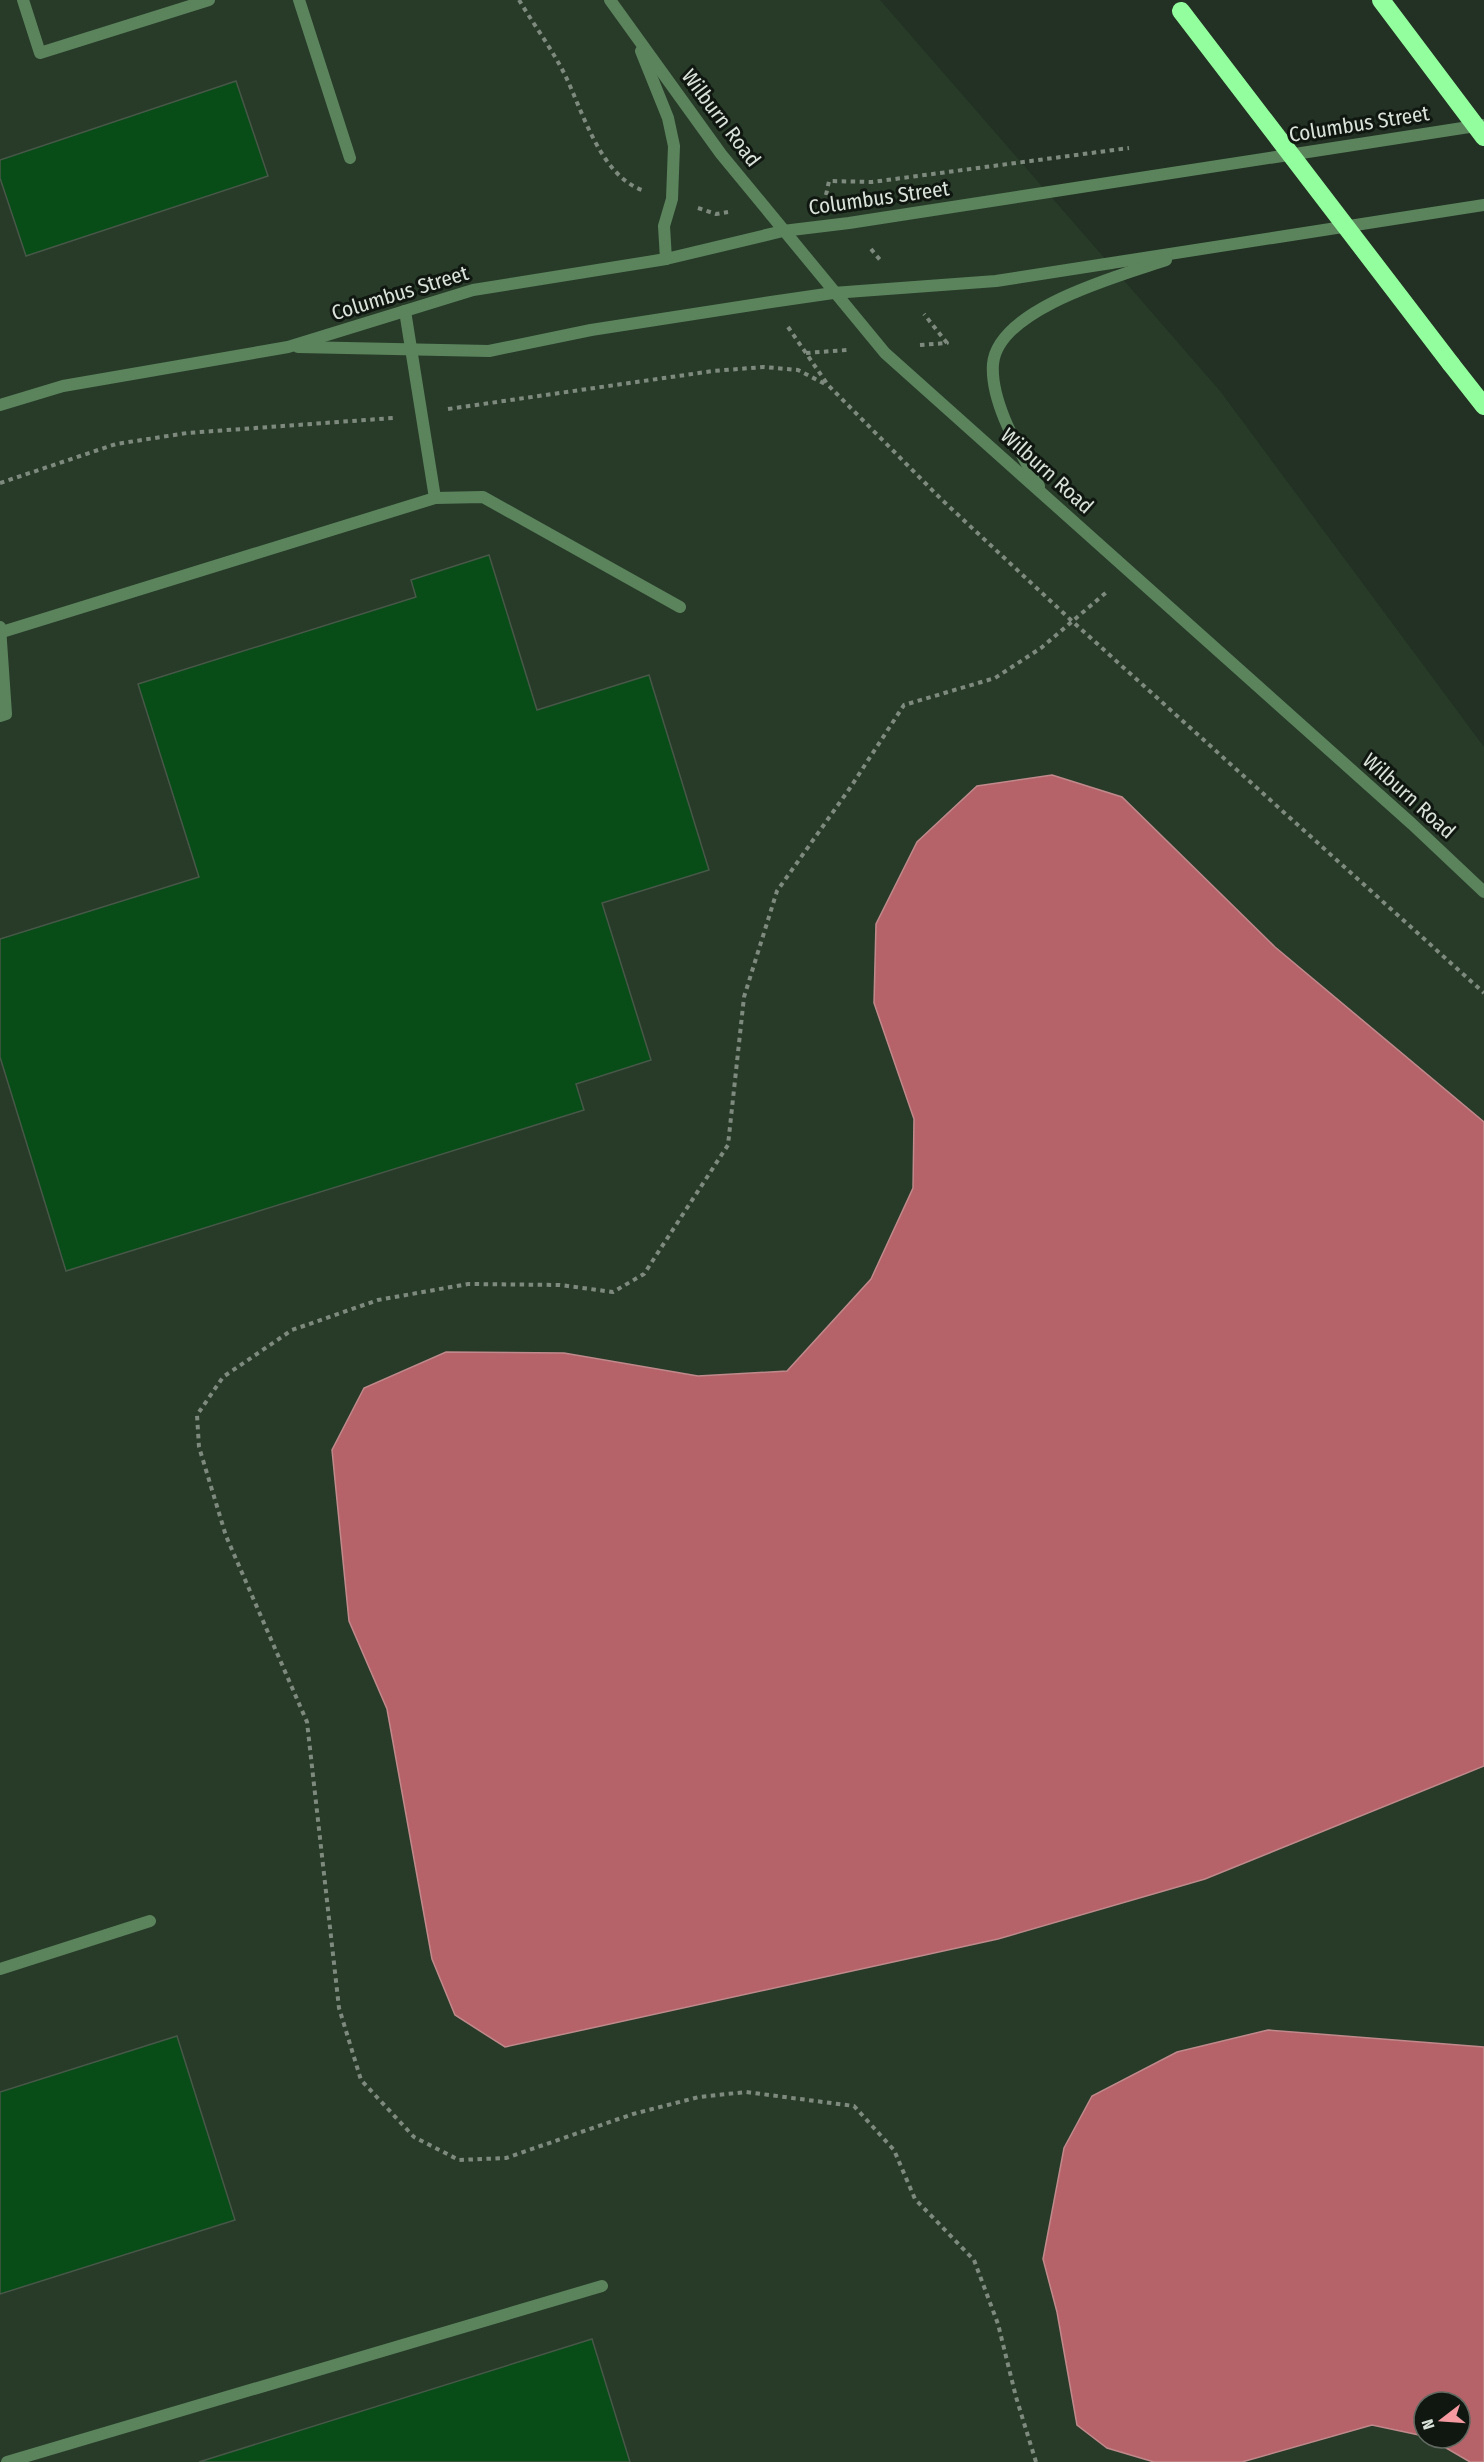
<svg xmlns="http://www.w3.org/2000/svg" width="1484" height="2462" viewBox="0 0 1484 2462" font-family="'Fira Sans Condensed',sans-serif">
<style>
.built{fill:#283b29;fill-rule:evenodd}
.water{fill:#b56369;stroke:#c0898b;stroke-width:1.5}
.building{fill:#084c17;stroke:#475748;stroke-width:1.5}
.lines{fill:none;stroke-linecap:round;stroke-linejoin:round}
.path{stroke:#7e8a7e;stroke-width:4;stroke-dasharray:4.5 4.5;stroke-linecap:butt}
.service{stroke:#5b845d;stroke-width:12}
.minor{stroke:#5b845d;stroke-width:12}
.motorway{stroke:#93fe9d;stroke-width:18}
.motorway-bridge{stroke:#93fe9d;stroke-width:18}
.labels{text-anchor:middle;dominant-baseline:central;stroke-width:6;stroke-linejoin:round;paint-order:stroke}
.street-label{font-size:21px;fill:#dae3da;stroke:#101711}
</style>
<rect width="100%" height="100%" fill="#223123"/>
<path class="built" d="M0,0H880L1220,391L1484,747V2462H0ZM1424,2402H1460V2438H1424Z"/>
<g class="water">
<polygon points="1052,775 1122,797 1275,947 1484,1122 1484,1766 1205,1879 998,1939 505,2047 455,2015 432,1959 387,1709 349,1621 332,1450 364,1388 446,1352 564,1353 698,1376 787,1371 871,1279 913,1188 914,1119 874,1003 876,924 917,842 977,786"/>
<polygon points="1268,2030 1484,2047 1484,2462 1470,2462 1429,2438 1460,2438 1460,2402 1424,2402 1424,2436 1372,2425 1242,2462 1154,2462 1107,2448 1077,2425 1057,2312 1043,2259 1064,2148 1092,2096 1177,2052"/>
</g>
<g class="building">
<polygon points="236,81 268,176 26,256 0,178 0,160"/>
<polygon points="489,555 537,710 649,675 709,870 602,903 651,1060 576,1084 584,1110 66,1271 0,1057 0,939 199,877 138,684 416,597 411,580"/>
<polygon points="177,2036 235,2220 0,2294 0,2092"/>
<polygon points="592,2339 630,2462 199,2462"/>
</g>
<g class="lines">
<g class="path">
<path d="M519,0C534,25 552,49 565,75C583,112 601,178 645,191"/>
<polyline points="826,195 829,181 872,182 1129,148"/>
<polyline points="698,208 716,214 728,212"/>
<polyline points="871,249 881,261"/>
<polyline points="788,327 828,385 941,499 1072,621 1484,993"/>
<polyline points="920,345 947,343 924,314"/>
<polyline points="806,353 847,350"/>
<polyline points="448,409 713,371 764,367 798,370 827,385"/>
<polyline points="0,483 116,444 187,433 393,418"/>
<polyline points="1036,2462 1016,2397 998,2324 974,2260 915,2199 894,2150 854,2106 746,2092 699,2097 633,2114 506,2158 459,2160 414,2137 361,2080 339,2008 307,1722 226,1536 199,1447 197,1415 223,1377 292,1330 378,1300 468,1284 560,1285 613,1292 644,1274 728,1145 744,997 777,891 850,788 904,705 995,678 1041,648 1109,590"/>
</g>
<g class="service">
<polyline points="23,0 40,53 209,0"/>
<polyline points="299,0 350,158"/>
<polyline points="405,311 435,498"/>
<polyline points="0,627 6,714 0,716"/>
<polyline points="2,632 435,498 483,497 680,607"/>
<polyline points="0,1969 150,1921"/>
<polyline points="7,2462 602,2286"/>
</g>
<g class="minor">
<polyline points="610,0 721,154 885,353 1412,824 1484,892"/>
<polyline points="641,51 668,118 674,146 672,199 664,226 666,259"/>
<polyline points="298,347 489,351 591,330 771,302 833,293 996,281 1484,205"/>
<polyline points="0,405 63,386 288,347 473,290 666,259 783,231 849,223 1482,125"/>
<path d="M1039,486C1021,453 990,403 993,364C998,308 1122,275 1166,260"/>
</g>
<polyline class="motorway" points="1451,364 1484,406"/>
<g class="motorway-bridge">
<polyline points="1381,0 1484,137"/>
<polyline points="1181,11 1451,364"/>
</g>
</g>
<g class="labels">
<g class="street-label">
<text transform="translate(721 118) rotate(53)">Wilburn Road</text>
<text transform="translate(1359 124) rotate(-9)">Columbus Street</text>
<text transform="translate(879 198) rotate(-8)">Columbus Street</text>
<text transform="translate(400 293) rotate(-17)">Columbus Street</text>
<text transform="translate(1047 471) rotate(42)">Wilburn Road</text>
<text transform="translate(1409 796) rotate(42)">Wilburn Road</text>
</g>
</g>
<g transform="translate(1442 2420) rotate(253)"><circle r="28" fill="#101711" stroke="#616961" stroke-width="1.5"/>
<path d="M0-4.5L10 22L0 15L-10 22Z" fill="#f49aa0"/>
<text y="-9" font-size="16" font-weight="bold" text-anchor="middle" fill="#dae3da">N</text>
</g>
</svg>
